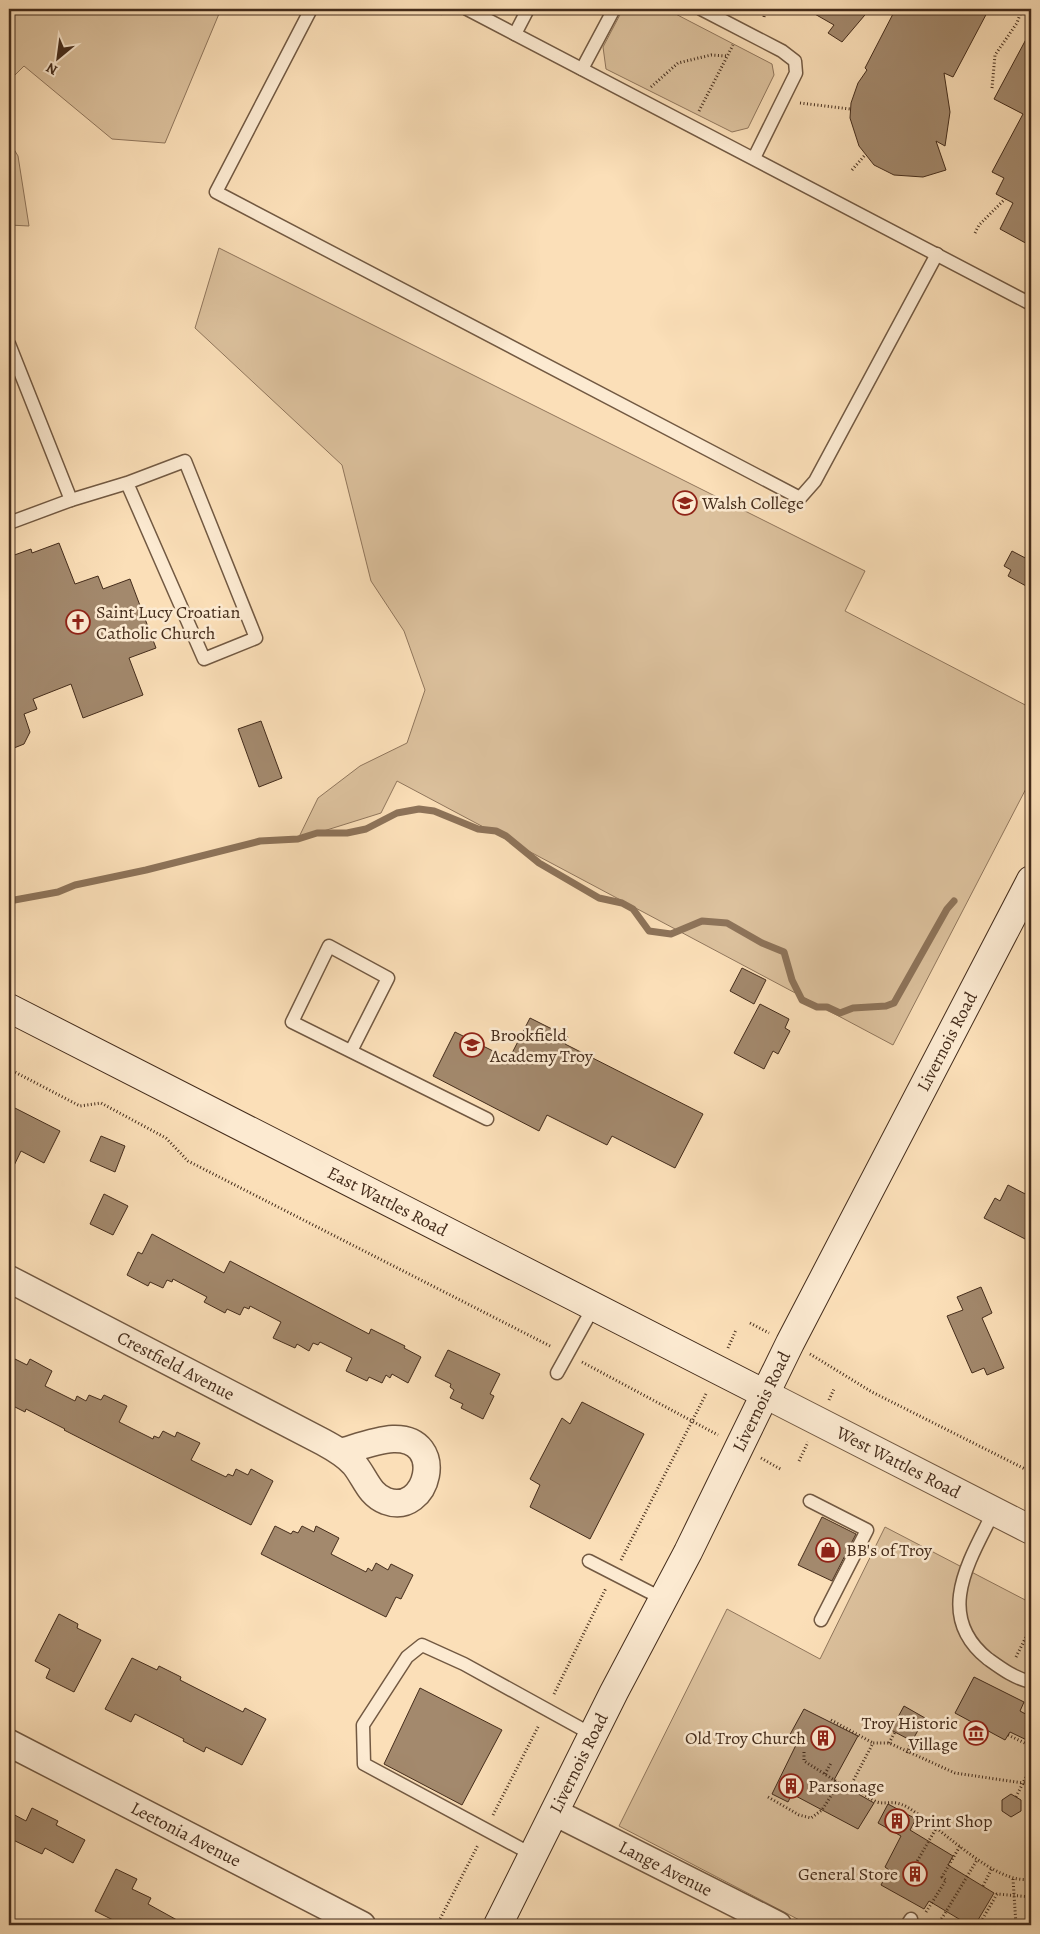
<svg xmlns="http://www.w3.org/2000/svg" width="1040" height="1934" viewBox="0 0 1040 1934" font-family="Alegreya,serif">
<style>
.green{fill:#dcc19d;stroke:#90765c}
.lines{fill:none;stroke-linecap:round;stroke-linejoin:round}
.stream{stroke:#8d7359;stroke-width:7}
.building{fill:#a3896d;stroke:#442c1b}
.service-casing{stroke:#725942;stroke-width:15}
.minor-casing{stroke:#725942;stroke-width:29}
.tertiary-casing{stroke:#725942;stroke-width:30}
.secondary-casing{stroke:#442c1b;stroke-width:30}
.path{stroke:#442c1b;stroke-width:3;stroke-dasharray:1 2.5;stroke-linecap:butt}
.service{stroke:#fcead1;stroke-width:12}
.minor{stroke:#fcead1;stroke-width:26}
.tertiary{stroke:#fcead1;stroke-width:28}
.secondary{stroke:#fcead1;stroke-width:28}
.labels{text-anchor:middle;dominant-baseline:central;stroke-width:5;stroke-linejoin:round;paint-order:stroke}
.poi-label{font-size:18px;fill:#442c1b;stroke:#fcead1;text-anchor:start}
.street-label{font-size:18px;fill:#442c1b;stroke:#fcead1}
</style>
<rect width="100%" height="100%" fill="#fbdfb8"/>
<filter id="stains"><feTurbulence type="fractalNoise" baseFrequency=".004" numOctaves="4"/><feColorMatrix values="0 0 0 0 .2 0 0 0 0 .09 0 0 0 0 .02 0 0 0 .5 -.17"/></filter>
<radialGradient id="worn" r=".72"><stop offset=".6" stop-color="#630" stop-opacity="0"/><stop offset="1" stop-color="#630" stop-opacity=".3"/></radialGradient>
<g class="green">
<polygon points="9,9 221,9 165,143 112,139 24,66 9,81"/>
<polygon points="623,9 666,9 772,64 774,75 748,128 732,132 606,69 603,47"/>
<polygon points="9,141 18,156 29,226 9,225"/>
<polygon points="219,248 865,571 845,611 1031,708 1031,779 893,1045 397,781 381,813 298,839 318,798 360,766 407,743 425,690 404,631 371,581 342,465 195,328"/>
<polygon points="885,1527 1031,1603 1031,1925 809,1925 619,1826 727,1609 820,1659"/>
</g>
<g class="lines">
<polyline class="stream" points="9,901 58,892 75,885 146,870 260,841 298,839 317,833 347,833 366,829 397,813 419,809 434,811 478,829 496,831 506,836 539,863 599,898 622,903 633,909 649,931 671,934 702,921 727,923 762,943 784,952 792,980 802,1000 817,1007 827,1007 840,1013 853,1008 886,1006 894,1003 947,909 954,901"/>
</g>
<g class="building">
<polygon points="806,9 870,9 842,42 828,33 834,25"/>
<polygon points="900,9 989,9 953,77 944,73 950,112 945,146 936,141 946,170 923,177 894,175 874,165 859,146 850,118 851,103 858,83 867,70 865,68 894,12"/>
<polygon points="1031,30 1031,246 1000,229 1013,203 996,194 1004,178 992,172 1023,114 994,99"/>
<polygon points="59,543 75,584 98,576 103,589 130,579 156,648 129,658 143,695 83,718 71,684 33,699 37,709 24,714 30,732 24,744 9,750 9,557 31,549 32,553"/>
<polygon points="1012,551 1031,561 1031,575 1026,586 1008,576 1011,570 1004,566"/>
<polygon points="261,721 282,778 259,787 238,729"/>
<polygon points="742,968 766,980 754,1004 730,991"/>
<polygon points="760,1004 789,1019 785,1028 790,1031 778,1054 773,1051 764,1069 734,1053"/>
<polygon points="530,1018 568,1037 565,1044 703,1114 675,1168 612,1136 607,1145 547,1115 539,1131 433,1076 455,1032 509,1059"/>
<polygon points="9,1105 60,1131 44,1163 21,1151 9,1176"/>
<polygon points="101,1136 125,1146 115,1172 90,1161"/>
<polygon points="1008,1185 1031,1197 1031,1242 984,1218 995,1198 1000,1201"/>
<polygon points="104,1194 128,1206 113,1235 90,1224"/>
<polygon points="152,1234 224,1273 230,1261 369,1334 371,1329 405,1346 404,1348 421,1357 408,1383 392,1374 390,1378 386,1375 382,1383 369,1377 367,1381 346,1371 352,1358 320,1342 318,1345 313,1343 309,1351 297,1344 295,1348 273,1338 281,1322 250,1306 249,1309 244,1307 240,1315 227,1309 225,1313 204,1302 207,1297 173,1279 172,1282 167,1280 163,1288 150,1282 148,1286 127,1275 138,1252 142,1254"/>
<polygon points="981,1287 992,1313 982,1318 1004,1368 987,1375 984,1368 972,1373 947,1316 963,1310 957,1297"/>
<polygon points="448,1350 500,1374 490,1394 494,1396 483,1419 461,1408 463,1404 450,1398 454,1390 450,1387 451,1384 435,1376"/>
<polygon points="15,1359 27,1365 30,1359 52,1371 45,1386 75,1401 77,1396 86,1401 89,1395 101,1400 104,1395 127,1406 119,1422 153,1439 154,1436 159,1438 163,1431 175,1437 177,1432 200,1443 191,1460 226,1477 228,1474 233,1476 236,1469 248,1475 251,1469 273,1481 251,1525 64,1430 65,1429 26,1409 25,1412 9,1404 9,1371"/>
<polygon points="582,1402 644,1434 590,1539 530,1507 540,1485 530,1479 562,1418 570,1424"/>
<polygon points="822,1517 856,1534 832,1581 798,1565"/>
<polygon points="275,1526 291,1534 293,1531 298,1533 302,1526 314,1532 316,1526 339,1538 331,1554 366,1572 368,1568 372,1571 376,1563 388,1570 391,1564 413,1575 401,1599 396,1597 386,1617 261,1554"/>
<polygon points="59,1614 78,1624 77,1628 101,1640 74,1692 46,1678 50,1669 35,1661"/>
<polygon points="132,1658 157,1670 159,1666 181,1677 180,1680 243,1712 245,1708 266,1719 242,1765 206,1747 204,1752 183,1741 184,1739 135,1714 131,1722 105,1709"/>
<polygon points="974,1677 1024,1702 1020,1711 1031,1717 1031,1742 1010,1732 1005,1740 955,1713"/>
<polygon points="420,1688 502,1730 462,1805 384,1764"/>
<polygon points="904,1706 925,1718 912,1741 891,1730"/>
<polygon points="804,1709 858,1736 834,1780 874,1803 858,1829 792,1794 788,1802 772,1794 796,1745 787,1740"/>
<polygon points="1011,1794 1021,1800 1021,1811 1011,1817 1002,1811 1002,1800"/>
<polygon points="888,1804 916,1819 910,1830 953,1856 948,1865 994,1893 975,1925 969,1925 929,1901 924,1909 881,1885 889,1870 885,1867 901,1836 878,1823"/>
<polygon points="32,1808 58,1821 56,1825 85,1840 73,1863 45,1848 42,1854 9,1838 9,1812 26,1821"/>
<polygon points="116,1869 137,1879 132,1889 151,1898 148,1904 186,1925 123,1925 95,1911"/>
</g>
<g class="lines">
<g class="service-casing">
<g id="service">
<polyline points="311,9 216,192 800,498 815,481 937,254"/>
<polyline points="467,9 1031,304"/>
<polyline points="701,9 782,51 795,61 796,73 754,158"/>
<polyline points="515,34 528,9"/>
<polyline points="582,69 614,9"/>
<polyline points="9,344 71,500"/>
<polyline points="9,523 71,500 127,483 185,461 256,638 204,659 127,483"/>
<polyline points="351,1051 388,978 329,946 292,1022 487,1119"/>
<polyline points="557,1373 593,1308"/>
<polyline points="810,1501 867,1530 821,1620"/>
<path d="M994,1511C970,1560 933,1615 988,1659C1002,1669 1014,1678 1031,1682"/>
<polyline points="589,1561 663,1599"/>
<polyline points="533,1855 364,1764 363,1725 407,1657 422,1645 464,1664 593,1735"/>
<polyline points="907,1925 911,1919"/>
</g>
</g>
<g class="minor-casing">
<g id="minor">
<path id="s1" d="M9,1279L323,1442C334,1448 345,1454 354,1464C365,1477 369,1495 386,1501C428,1517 448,1437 393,1439C376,1440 358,1447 341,1452"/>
<path id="s2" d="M9,1743L362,1925"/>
<path id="s3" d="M554,1812L778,1925"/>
</g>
</g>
<g class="tertiary-casing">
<g id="tertiary">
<path id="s4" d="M765,1394L1031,1530"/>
</g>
</g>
<g class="secondary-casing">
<g id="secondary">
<path id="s5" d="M9,1008L765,1394"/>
<path id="s6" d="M498,1925L614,1692L688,1552L790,1343L1031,880"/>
</g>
</g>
<g class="path">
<polyline points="432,9 442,14"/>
<polyline points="764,17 765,9"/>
<polyline points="651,87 678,63 711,55 727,56"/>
<polyline points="992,88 995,55 1017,23 1022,9"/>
<polyline points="800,103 850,109"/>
<polyline points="699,111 733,45"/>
<polyline points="852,170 865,155"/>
<polyline points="975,233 979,225 1005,199"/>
<polyline points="9,1069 80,1106 101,1103 166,1138 188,1161 552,1347"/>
<polyline points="750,1323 769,1333"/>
<polyline points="728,1348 736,1330"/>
<polyline points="810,1354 872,1392 1031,1472"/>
<polyline points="582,1362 718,1435"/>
<polyline points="829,1400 834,1389"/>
<polyline points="761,1458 782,1470"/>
<polyline points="799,1461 808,1442"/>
<polyline points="621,1560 707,1392"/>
<polyline points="1016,1657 1031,1627"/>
<polyline points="554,1694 606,1588"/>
<polyline points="831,1720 873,1743"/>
<polyline points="1008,1735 1031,1746"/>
<polyline points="889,1743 895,1732"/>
<polyline points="804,1752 804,1761 839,1783"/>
<polyline points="907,1753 912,1741"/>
<polyline points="825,1774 831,1763"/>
<path d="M1031,1786L1023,1783L955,1773L889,1743H873L851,1785C856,1788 873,1801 877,1802C886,1805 893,1799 907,1807C939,1825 995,1886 1031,1879"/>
<polyline points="768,1797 799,1815 811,1818 822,1810 839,1783 851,1785"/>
<polyline points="1016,1797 1031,1767"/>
<polyline points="493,1815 539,1725"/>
<polyline points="912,1870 937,1827"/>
<polyline points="1013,1879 1016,1925"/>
<polyline points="983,1886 992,1868"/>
<polyline points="926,1912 946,1880 942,1877 960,1846"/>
<polyline points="976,1923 979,1925 997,1894 1031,1897"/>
<polyline points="437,1925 478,1845"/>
<polyline points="938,1925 977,1860"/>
</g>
<use href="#service" class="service"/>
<use href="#minor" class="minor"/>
<use href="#tertiary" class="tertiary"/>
<use href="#secondary" class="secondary"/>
</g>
<defs>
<g id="university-ring" transform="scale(1.25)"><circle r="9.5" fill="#fcead1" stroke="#8f2418" stroke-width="1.5"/><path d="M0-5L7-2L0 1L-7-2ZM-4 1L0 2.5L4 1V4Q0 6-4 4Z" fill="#8f2418"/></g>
<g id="church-ring" transform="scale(1.25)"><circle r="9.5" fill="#fcead1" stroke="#8f2418" stroke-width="1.5"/><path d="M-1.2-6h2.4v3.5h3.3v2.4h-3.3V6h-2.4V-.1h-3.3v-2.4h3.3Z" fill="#8f2418"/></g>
<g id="school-ring" transform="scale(1.25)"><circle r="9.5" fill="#fcead1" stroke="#8f2418" stroke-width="1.5"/><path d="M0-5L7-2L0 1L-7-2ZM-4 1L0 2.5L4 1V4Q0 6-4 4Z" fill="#8f2418"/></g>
<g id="shop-ring" transform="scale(1.25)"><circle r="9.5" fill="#fcead1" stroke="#8f2418" stroke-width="1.5"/><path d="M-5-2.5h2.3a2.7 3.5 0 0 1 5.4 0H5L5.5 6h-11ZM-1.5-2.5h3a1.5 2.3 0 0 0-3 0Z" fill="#8f2418"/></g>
<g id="museum-ring" transform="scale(1.25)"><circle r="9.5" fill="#fcead1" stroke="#8f2418" stroke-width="1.5"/><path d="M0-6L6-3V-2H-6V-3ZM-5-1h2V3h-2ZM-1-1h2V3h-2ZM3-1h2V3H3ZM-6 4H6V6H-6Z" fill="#8f2418"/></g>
<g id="building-ring" transform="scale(1.25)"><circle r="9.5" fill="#fcead1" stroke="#8f2418" stroke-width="1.5"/><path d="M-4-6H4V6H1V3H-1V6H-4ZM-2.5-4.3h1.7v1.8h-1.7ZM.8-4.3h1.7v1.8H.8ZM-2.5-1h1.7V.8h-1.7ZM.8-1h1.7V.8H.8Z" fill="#8f2418"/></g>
</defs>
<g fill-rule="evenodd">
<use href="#university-ring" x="685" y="503"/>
<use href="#church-ring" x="78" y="622"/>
<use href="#school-ring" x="472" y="1045"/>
<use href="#shop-ring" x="828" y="1550"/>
<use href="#museum-ring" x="976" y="1733"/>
<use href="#building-ring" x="823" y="1738"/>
<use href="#building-ring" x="791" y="1786"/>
<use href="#building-ring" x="897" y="1821"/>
<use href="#building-ring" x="915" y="1874"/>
</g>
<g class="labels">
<g class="poi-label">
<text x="702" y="503">Walsh College</text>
<text x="96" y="612">Saint Lucy Croatian<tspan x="96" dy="21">Catholic Church</tspan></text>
<text x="490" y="1035">Brookfield<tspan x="490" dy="21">Academy Troy</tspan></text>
<text x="846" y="1550">BB's of Troy</text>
<text x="958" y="1723" text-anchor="end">Troy Historic<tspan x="958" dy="21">Village</tspan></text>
<text x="806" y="1738" text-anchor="end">Old Troy Church</text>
<text x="808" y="1786">Parsonage</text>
<text x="914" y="1821">Print Shop</text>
<text x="898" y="1874" text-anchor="end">General Store</text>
</g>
<g class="street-label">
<text stroke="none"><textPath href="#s6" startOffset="991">Livernois Road</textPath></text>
<text stroke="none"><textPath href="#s5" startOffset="425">East Wattles Road</textPath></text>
<text stroke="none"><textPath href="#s1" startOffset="188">Crestfield Avenue</textPath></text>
<text stroke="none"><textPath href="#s6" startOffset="586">Livernois Road</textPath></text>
<text stroke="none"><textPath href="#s4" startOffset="150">West Wattles Road</textPath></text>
<text stroke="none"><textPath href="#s6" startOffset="181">Livernois Road</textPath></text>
<text stroke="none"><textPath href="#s2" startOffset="199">Leetonia Avenue</textPath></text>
<text stroke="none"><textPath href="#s3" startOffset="125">Lange Avenue</textPath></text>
</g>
</g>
<rect width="1040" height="1934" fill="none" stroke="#fbdfb8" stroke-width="30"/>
<rect x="10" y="10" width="1020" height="1914" fill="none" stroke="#442c1b" stroke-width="2.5"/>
<rect x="15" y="15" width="1010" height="1904" fill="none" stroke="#442c1b"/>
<g transform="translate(58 58) rotate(209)" stroke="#fcead1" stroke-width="4" paint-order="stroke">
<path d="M0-4L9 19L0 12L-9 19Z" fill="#442c1b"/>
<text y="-8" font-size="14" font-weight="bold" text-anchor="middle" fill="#442c1b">N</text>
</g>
<rect width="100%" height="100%" filter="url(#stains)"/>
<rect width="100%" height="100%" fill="url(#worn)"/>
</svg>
